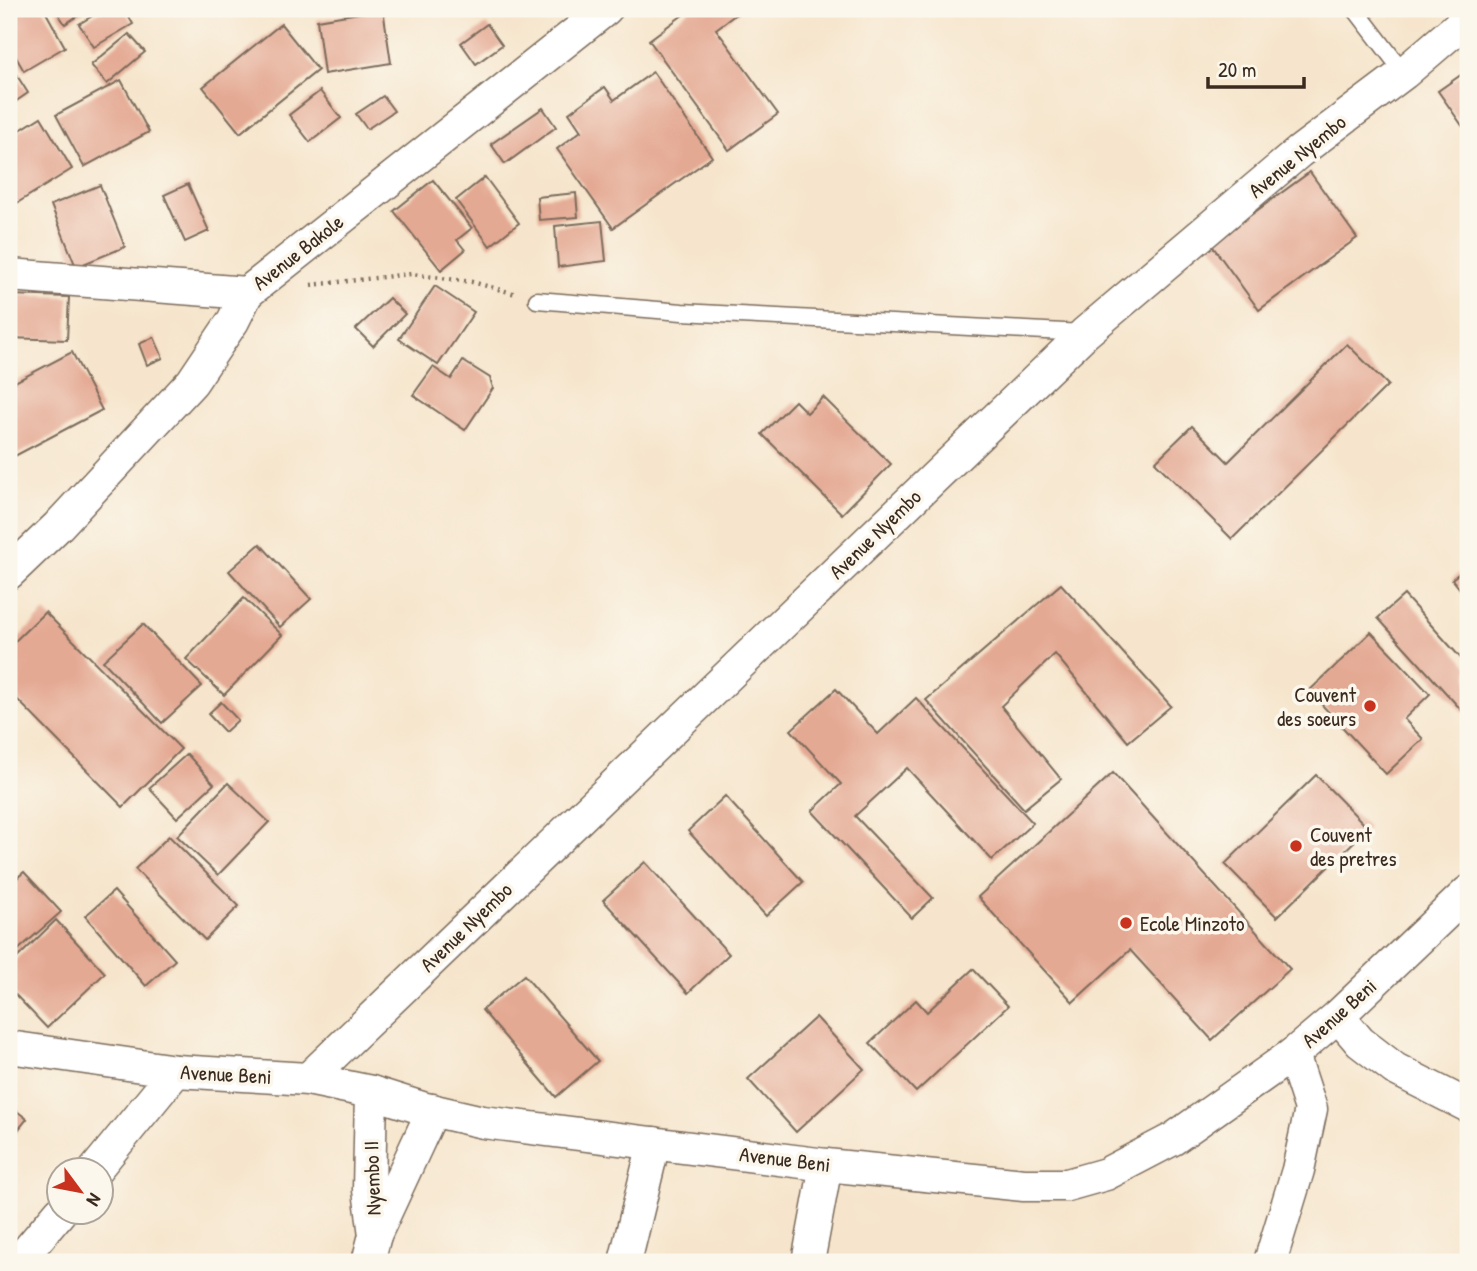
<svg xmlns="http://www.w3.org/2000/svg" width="1477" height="1271" viewBox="0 0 1477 1271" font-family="'Patrick Hand',sans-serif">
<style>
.building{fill:#e4a993}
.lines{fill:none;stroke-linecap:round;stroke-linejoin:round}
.service-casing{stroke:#7c6b5b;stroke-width:19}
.minor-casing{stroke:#7c6b5b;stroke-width:35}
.path{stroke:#7c6b5b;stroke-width:4.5;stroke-dasharray:2 5;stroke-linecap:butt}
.service{stroke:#fff;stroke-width:16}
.minor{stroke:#fff;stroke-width:32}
.poi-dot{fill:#c8321e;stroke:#fbf7ec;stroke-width:2.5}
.labels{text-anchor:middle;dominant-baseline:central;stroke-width:7;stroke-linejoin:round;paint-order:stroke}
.street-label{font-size:21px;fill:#3b2a1e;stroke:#fbf7ec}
.poi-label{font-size:21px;fill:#3b2a1e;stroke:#fbf7ec;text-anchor:start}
</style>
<rect width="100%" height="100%" fill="#fbf7ec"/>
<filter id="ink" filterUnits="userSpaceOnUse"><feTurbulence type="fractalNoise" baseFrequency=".0143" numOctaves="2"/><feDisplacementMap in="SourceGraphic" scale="14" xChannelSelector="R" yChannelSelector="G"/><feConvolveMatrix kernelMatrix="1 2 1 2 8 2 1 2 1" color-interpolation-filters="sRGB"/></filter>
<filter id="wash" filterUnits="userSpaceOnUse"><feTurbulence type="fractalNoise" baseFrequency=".00686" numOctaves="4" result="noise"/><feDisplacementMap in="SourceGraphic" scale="28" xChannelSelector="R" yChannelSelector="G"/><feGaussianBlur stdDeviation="1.57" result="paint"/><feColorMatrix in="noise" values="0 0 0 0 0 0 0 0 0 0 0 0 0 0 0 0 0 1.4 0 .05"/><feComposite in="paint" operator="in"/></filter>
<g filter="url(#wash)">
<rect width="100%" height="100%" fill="#f6e5cc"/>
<g id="blocks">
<g class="building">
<polygon points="9,9 44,9 65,47 24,71 9,45"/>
<polygon points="55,9 88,9 65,24"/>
<polygon points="104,9 124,9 133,24 94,47 79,24"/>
<polygon points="383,9 391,63 324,74 317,20"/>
<polygon points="691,9 743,9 716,29 778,114 729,150 649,40"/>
<polygon points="281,24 318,70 240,133 203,87"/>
<polygon points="487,24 502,45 476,64 461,43"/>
<polygon points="129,34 145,52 107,84 91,65"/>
<polygon points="9,63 28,93 9,106"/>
<polygon points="1468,70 1468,134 1438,91"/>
<polygon points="653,72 712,157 613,228 557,149 581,131 569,113 605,87 614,100"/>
<polygon points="121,80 149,132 84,167 56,115"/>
<polygon points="320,91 341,118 310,142 289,115"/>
<polygon points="383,96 394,111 367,129 356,114"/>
<polygon points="543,108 556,127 505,164 491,144"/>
<polygon points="41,117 72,169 9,208 9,137"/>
<polygon points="1310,172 1357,238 1259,310 1211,244"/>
<polygon points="485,177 519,223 490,246 456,200"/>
<polygon points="433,180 472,228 457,240 465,250 441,270 394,211"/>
<polygon points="188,184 209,231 185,242 164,195"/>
<polygon points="100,185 125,247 76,267 51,205"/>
<polygon points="576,193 578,217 539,220 537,197"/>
<polygon points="602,221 606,261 558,267 555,226"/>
<polygon points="435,286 474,312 438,365 399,339"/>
<polygon points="9,295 69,297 67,340 9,338"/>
<polygon points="389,298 405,314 373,346 356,329"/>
<polygon points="154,337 163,358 147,365 139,344"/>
<polygon points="1347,344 1388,385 1232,539 1155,462 1192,426 1228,462"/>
<polygon points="72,352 102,410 9,459 9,385"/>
<polygon points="463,361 490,378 493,388 465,430 413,395 433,367 451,379"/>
<polygon points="823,397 891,464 842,514 762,434 795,401 807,413"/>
<polygon points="260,544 311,599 280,627 229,571"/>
<polygon points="1468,566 1468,599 1452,579"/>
<polygon points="1061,584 1171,706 1128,742 1055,654 1001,706 1061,779 1024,809 926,700"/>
<polygon points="1404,595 1468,666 1468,711 1465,714 1378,618"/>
<polygon points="244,598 282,635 224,695 186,659"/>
<polygon points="45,612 181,749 123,807 9,691 9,647"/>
<polygon points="143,624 202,686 162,723 103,661"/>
<polygon points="1371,632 1430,694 1404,719 1423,739 1386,774 1309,691"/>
<polygon points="836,689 878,734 916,698 1033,823 992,860 907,768 855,816 933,898 912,918 812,811 841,784 791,730"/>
<polygon points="221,702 238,720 225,732 208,714"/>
<polygon points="187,754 214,784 177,818 149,788"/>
<polygon points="1113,773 1290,969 1212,1040 1130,950 1073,1002 978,897"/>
<polygon points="1316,775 1368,828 1277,917 1225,864"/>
<polygon points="228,783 269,822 218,875 177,836"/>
<polygon points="725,796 803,882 766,916 688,831"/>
<polygon points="169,836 239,906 205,940 135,869"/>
<polygon points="645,862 729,954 688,993 603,900"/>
<polygon points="24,872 61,912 9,958 9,885"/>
<polygon points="114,891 175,960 146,986 85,916"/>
<polygon points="56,920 105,973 47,1028 9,988 9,966"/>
<polygon points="973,969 1008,1006 916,1092 870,1043 916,1000 927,1012"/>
<polygon points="524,975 598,1061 556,1097 482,1010"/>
<polygon points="816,1017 864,1069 796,1132 748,1079"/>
<polygon points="9,1105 27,1119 9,1141"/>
</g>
</g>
</g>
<g filter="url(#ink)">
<use href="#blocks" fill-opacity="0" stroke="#7c6b5b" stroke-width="2"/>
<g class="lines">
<g class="service-casing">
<g id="service">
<polyline points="1355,9 1404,73"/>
<polyline points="537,300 682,312 1083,333"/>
</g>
</g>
<g class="minor-casing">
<g id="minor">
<polyline points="9,275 247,293"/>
<polyline points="9,573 58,526 192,382 233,321 247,293 606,9"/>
<polyline points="1338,1016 1360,1042 1395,1069 1468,1106"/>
<polyline points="9,1047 176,1071 308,1079 371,1092 422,1108 483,1122 826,1165 1024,1185 1067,1185 1106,1174 1173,1139 1293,1054 1338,1016 1468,892"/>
<polyline points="308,1079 1085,333 1299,152 1404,73 1468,18"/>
<polyline points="95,1170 176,1071"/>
<polyline points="375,1235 433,1110"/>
<polyline points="18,1262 60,1212"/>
<polyline points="368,1262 375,1235 369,1190 371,1092"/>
<polyline points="625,1262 654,1143"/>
<polyline points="808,1262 826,1165"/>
<polyline points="1270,1262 1298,1170 1311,1109 1293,1054"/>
</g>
</g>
<polyline class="path" points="311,285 411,274 472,282 516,294"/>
<use href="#service" class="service"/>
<use href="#minor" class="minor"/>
</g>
</g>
<g class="poi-dot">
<circle cx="1370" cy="706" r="7"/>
<circle cx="1296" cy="846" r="7"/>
<circle cx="1126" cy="923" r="7"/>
</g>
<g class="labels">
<g class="street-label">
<text transform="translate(1297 156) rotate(-39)">Avenue Nyembo</text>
<text transform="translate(298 252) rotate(-38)">Avenue Bakole</text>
<text transform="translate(875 534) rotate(-44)">Avenue Nyembo</text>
<text transform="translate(466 927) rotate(-44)">Avenue Nyembo</text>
<text transform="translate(1339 1013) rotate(-42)">Avenue Beni</text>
<text transform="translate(226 1074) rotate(3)">Avenue Beni</text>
<text transform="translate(785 1159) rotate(7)">Avenue Beni</text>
<text transform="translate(372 1178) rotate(-92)">Nyembo II</text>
</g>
<g class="poi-label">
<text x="1356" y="694" text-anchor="end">Couvent<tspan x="1356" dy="24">des soeurs</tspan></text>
<text x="1310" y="834">Couvent<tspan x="1310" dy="24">des pretres</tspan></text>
<text x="1140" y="923">Ecole Minzoto</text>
</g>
</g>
<rect width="1477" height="1271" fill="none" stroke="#fbf7ec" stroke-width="35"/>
<g transform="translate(80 1191) rotate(122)"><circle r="33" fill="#fbf7ec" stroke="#aea59a" stroke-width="2"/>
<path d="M0-5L12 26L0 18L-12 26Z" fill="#c8321e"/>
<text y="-10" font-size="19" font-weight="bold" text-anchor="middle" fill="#3b2a1e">N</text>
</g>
<path d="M1208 77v10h96v-10" fill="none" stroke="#3b2a1e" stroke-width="3.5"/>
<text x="1218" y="77" font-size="21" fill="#3b2a1e" stroke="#fbf7ec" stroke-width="5" paint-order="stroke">20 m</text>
</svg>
